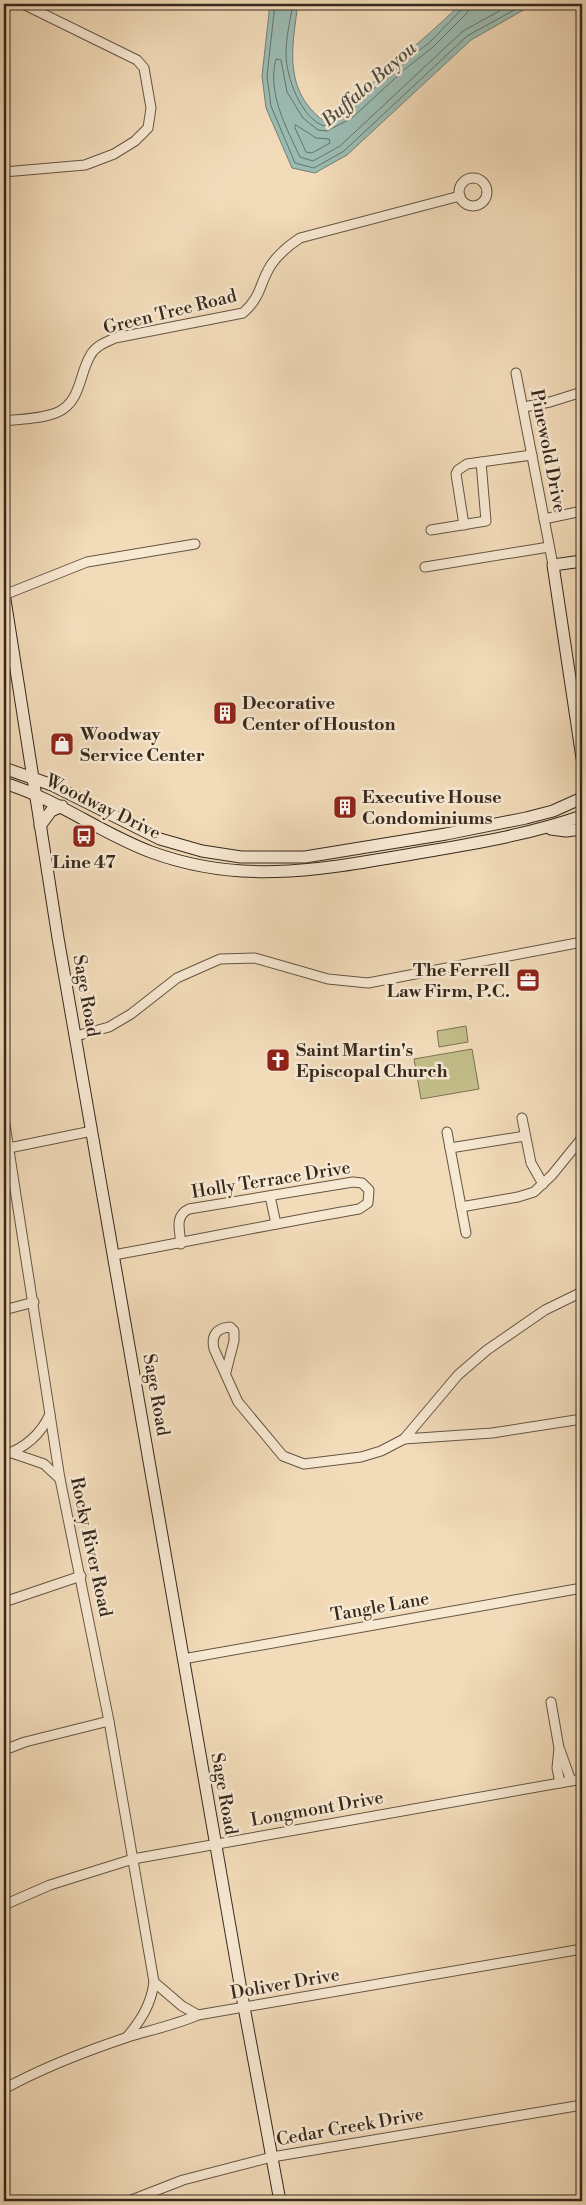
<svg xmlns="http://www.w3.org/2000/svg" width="586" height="2205" viewBox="0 0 586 2205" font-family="'Libre Bodoni',serif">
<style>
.green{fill:#c2be8a;stroke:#7c7354}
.water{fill:#9bbbb2;stroke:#728076}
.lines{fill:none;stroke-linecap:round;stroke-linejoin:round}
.shore{stroke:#687268;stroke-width:1}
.street-casing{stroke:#645544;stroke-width:11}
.secondary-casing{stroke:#35281d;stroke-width:13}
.street{stroke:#f7e8d2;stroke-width:9}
.secondary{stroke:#f7e8d2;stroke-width:11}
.labels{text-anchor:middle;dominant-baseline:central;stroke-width:5;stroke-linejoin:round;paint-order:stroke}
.street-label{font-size:18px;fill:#35281d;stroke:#f7e8d2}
.poi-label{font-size:18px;font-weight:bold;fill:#35281d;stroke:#f7e8d2;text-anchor:start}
.water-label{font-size:19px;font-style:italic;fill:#4e4d42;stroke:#f7e8d2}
</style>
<rect width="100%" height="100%" fill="#f2dbb9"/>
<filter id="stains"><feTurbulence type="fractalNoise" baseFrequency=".004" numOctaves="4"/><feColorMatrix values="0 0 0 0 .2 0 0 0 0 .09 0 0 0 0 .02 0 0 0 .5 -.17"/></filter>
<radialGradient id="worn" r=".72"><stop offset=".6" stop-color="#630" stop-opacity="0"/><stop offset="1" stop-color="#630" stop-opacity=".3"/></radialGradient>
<g class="green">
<polygon points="466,1026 468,1042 439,1047 437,1031"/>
<polygon points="472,1049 479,1089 421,1099 414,1059"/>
</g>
<path class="water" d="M270,4H298C292,47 283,91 324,121C353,105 373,81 398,60C420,42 440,24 461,4H554L527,8L471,40L347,155L315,173L292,168L266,108L262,76Z"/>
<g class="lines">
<g class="shore">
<polyline points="275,4 267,76 271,106 295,163 314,168 344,151 467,36 525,4"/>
<path d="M293,4C290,20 286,38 286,54C286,77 301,118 324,126L348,113L401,64L429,43L462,9L464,4"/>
<path d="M470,4L467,13L433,47L405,69L352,118L327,131L318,130L303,118L287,92L281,60L276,59C267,93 286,127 300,157L313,161L340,146L463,31L512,4"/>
<polygon points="296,125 316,138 329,139 330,143 312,153 306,152 295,128"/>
</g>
<g class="street-casing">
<g id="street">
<polyline points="4,172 85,165 114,154 135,141 148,128 151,108 144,68 137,60 23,4"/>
<circle cx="473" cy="192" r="14"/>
<polyline points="516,373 553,565"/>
<polyline points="524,407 550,402 582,392"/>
<path d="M4,421C20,419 43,419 58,412C81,401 79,375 90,356C95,346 106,342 115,338L243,313C262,296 259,284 271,265C279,253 288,246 300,238L460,196"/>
<polyline points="544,519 582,511"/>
<polyline points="464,525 456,474 458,470 467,464 532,455"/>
<polyline points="431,530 486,521 481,462"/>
<polyline points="425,567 549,547"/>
<polyline points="4,595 87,562 195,544"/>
<polyline points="76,1036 109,1027 131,1014 177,978 220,959 255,958 328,979 368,983 582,942"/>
<path d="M4,1118L60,1479L109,1721L154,1982C151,2005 141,2020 127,2037"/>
<polyline points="522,1118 531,1163 543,1184"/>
<polyline points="447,1132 466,1233"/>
<polyline points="450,1148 525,1136"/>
<polyline points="4,1149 92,1131"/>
<polyline points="270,1196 276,1224"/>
<polyline points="461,1207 518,1197 534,1192 552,1175 582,1138"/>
<path d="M114,1255C196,1240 277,1223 359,1209L368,1203L369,1190L362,1183L353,1182L189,1209C174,1216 180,1231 181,1244"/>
<polyline points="4,1310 34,1302"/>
<path d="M226,1372L234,1341V1331L230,1327C216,1328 211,1336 214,1349L238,1402L283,1456L304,1464L361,1457L381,1451L404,1439L458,1375L487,1350L545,1310L582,1292"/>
<polyline points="404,1439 492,1433 582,1419"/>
<polyline points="12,1453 44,1464 60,1479"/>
<path d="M4,1455C25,1448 41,1434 50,1414"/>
<polyline points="4,1602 81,1576"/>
<polyline points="183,1659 582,1588"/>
<polyline points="551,1702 559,1748 557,1768 560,1783"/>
<polyline points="4,1750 25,1742 109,1721"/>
<polyline points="560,1750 571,1781"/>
<polyline points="4,1905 50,1885 133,1859 582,1779"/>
<polyline points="154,1982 182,2006 198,2015"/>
<path d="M4,2089C42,2068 86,2051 128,2037C151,2030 175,2025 198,2015L582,1949"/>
<polyline points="129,2201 183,2180 272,2157 582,2105"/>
</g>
</g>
<g class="secondary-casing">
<g id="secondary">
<polyline points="582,561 553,565 582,758"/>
<polyline points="4,593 58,938 244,2007 280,2201"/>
<polyline points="4,768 52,785 160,839 202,851 241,857 305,857 446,834 526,818 553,811 582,798"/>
<path d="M4,783C57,799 100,833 151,852C246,887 328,868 424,852C477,843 531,834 582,816"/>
<polyline points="40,826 51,811 62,806"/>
<polyline points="551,829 566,831 582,829"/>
</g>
</g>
<use href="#street" class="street"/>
<use href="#secondary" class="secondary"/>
</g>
<defs>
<g id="building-square" transform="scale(1.25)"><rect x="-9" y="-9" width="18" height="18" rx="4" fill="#8f2418" stroke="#f7e8d2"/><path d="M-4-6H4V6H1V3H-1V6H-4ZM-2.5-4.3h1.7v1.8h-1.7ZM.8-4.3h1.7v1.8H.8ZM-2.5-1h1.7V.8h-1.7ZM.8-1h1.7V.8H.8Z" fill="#fff"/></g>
<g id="shop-square" transform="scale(1.25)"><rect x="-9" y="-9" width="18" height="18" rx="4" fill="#8f2418" stroke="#f7e8d2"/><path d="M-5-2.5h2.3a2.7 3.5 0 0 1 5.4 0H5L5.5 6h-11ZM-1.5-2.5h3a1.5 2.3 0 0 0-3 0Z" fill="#fff"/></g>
<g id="bus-square" transform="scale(1.25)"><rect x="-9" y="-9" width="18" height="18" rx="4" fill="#8f2418" stroke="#f7e8d2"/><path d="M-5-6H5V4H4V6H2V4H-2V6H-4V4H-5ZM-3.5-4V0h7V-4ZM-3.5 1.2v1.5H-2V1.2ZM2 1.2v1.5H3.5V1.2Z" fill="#fff"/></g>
<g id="office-square" transform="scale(1.25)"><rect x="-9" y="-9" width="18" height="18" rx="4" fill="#8f2418" stroke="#f7e8d2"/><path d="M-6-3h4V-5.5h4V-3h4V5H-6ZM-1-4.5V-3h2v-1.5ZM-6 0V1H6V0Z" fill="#fff"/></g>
<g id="church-square" transform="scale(1.25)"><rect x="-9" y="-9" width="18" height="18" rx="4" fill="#8f2418" stroke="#f7e8d2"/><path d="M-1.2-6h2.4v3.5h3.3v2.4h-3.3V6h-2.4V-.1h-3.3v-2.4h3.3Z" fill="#fff"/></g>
</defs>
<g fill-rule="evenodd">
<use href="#building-square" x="225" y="713"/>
<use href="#shop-square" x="62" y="744"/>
<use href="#building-square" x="345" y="807"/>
<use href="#bus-square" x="84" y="836"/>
<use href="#office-square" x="528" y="980"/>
<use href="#church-square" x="278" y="1060"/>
</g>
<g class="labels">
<g class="street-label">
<text transform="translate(170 312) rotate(-14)">Green Tree Road</text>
<text transform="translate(548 451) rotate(79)">Pinewold Drive</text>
<text transform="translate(103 807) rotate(26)">Woodway Drive</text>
<text transform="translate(86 996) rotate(80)">Sage Road</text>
<text transform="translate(271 1180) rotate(-9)">Holly Terrace Drive</text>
<text transform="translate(156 1395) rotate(80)">Sage Road</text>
<text transform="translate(91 1547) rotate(78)">Rocky River Road</text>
<text transform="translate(380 1607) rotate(-10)">Tangle Lane</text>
<text transform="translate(224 1794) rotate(80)">Sage Road</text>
<text transform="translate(317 1809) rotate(-10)">Longmont Drive</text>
<text transform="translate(285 1984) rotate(-10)">Doliver Drive</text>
<text transform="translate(350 2127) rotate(-10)">Cedar Creek Drive</text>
</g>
<g class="poi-label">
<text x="242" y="703">Decorative<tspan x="242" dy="21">Center of Houston</tspan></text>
<text x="80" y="734">Woodway<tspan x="80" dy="21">Service Center</tspan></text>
<text x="362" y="797">Executive House<tspan x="362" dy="21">Condominiums</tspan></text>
<text x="84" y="862" text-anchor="middle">Line 47</text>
<text x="510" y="970" text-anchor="end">The Ferrell<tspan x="510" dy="21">Law Firm, P.C.</tspan></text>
<text x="296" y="1050">Saint Martin's<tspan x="296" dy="21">Episcopal Church</tspan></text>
</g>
<g class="water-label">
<text transform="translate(369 84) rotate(-41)">Buffalo Bayou</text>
</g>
</g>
<rect width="586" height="2205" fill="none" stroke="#f2dbb9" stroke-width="20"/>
<rect x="5" y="5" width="576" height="2195" fill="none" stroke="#35281d" stroke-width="2.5"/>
<rect x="10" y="10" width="566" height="2185" fill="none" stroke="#35281d"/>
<rect width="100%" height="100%" filter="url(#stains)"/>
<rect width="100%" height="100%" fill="url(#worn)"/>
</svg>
